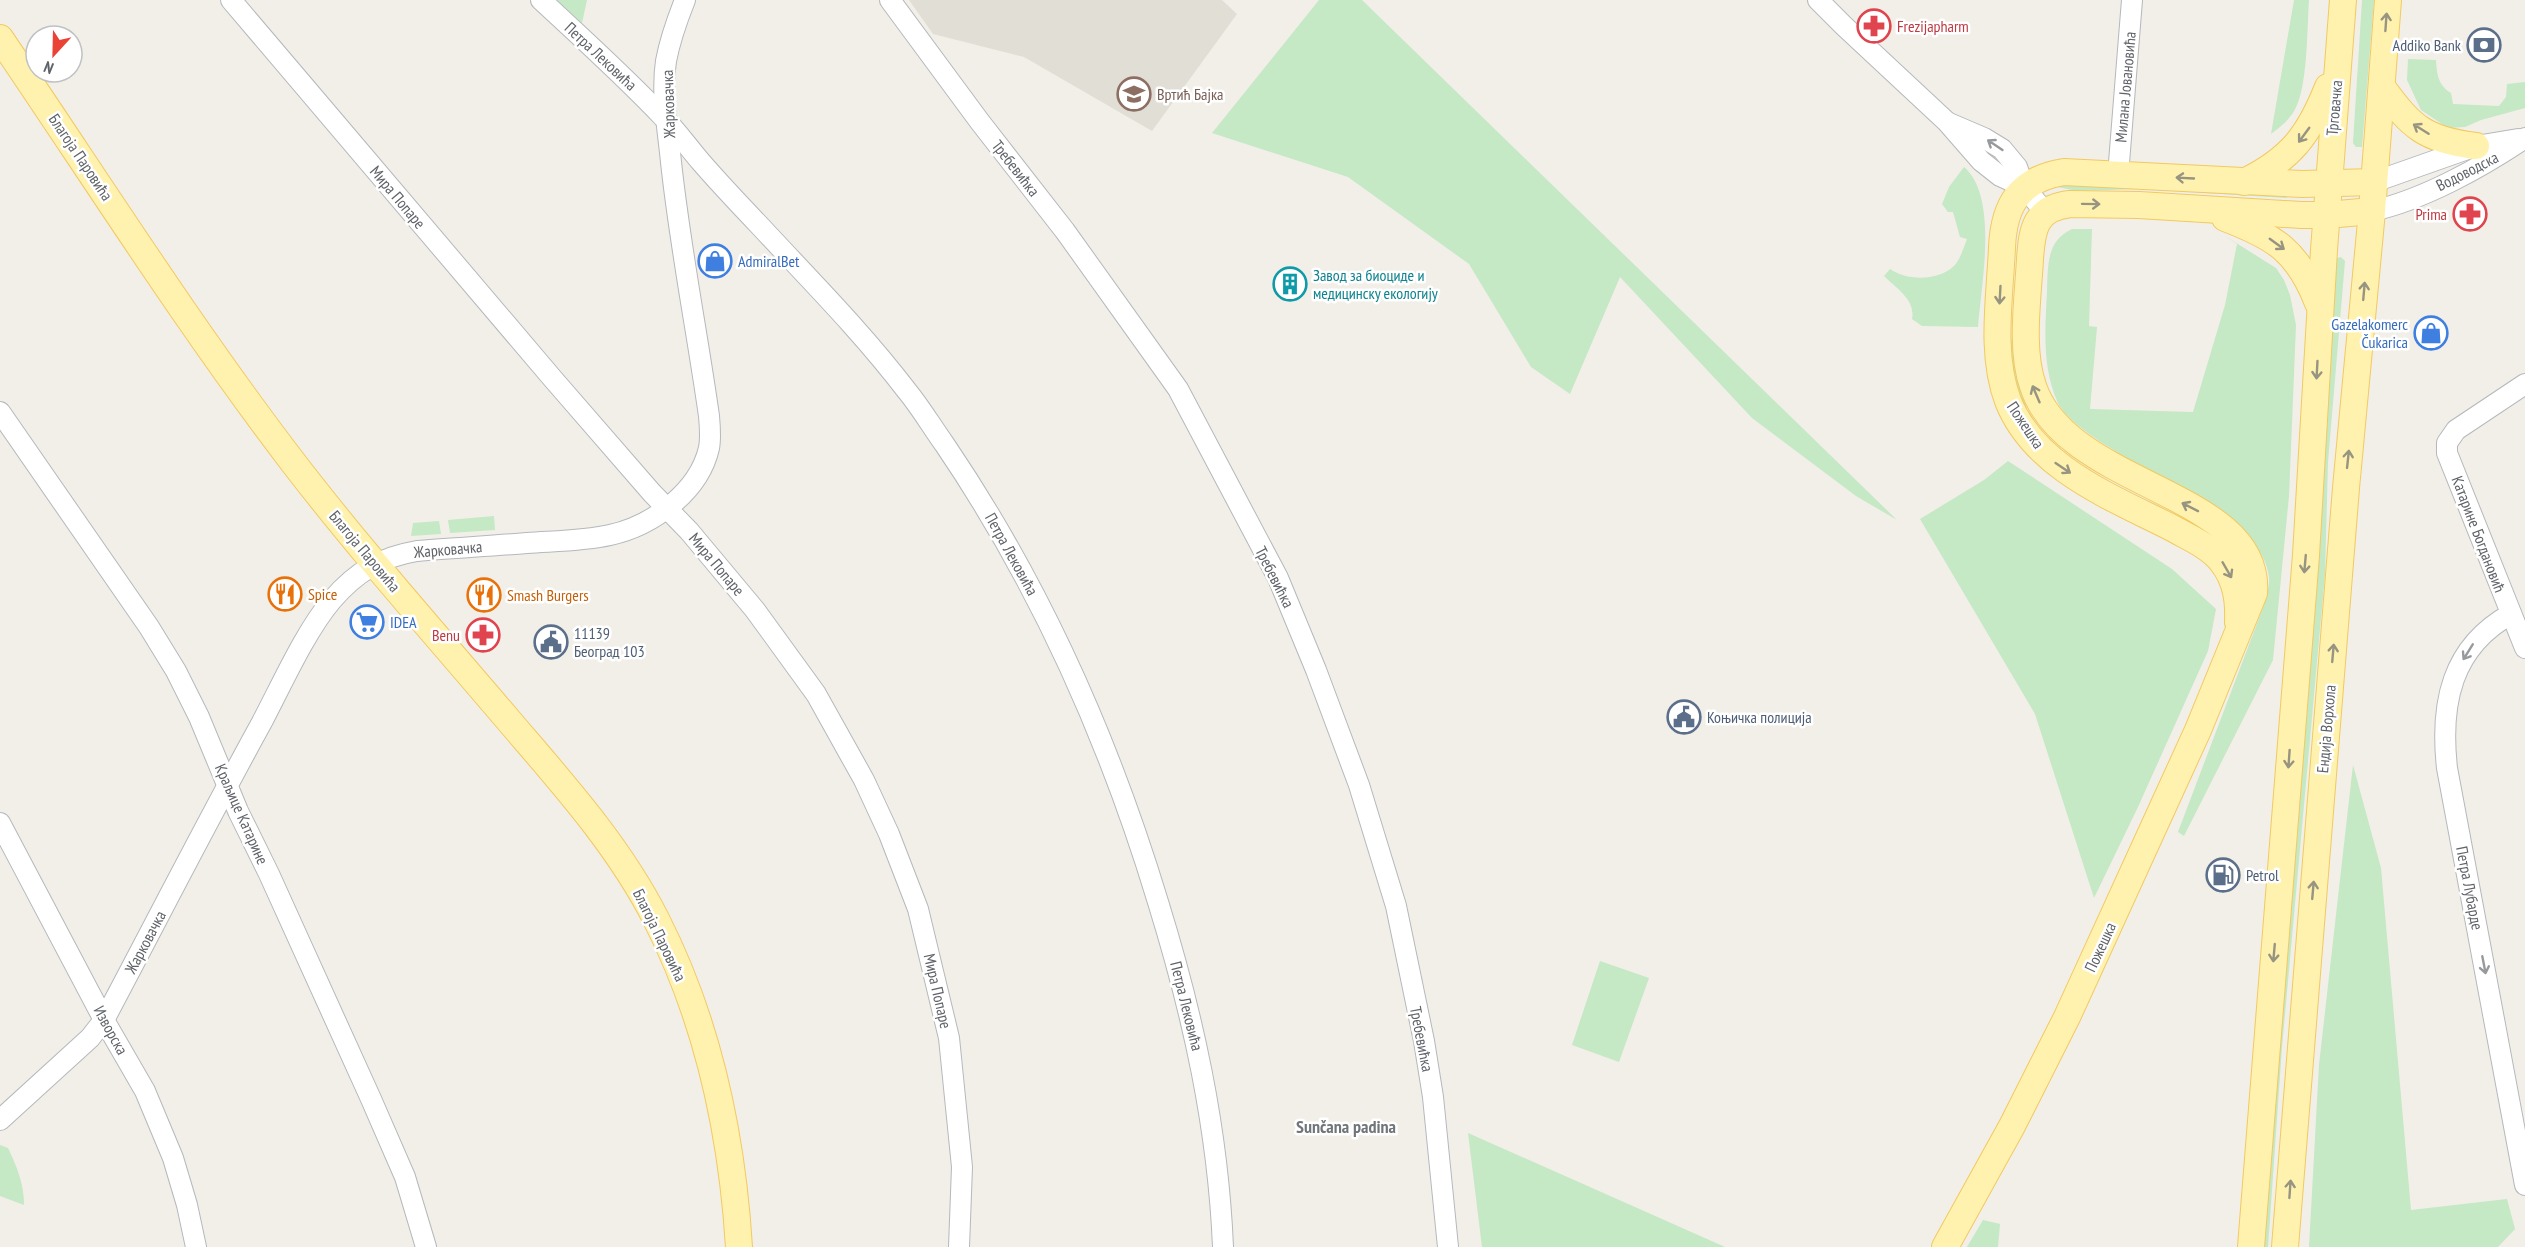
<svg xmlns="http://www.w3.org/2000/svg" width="2525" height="1247" viewBox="0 0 2525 1247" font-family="'PT Sans Narrow',sans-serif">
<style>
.education{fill:#e1ded6}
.green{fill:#c5e8c5}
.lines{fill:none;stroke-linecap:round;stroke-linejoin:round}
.minor-casing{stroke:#b5b8bc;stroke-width:22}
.major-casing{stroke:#f2c960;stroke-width:28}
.minor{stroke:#fff;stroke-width:20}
.major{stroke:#fff2af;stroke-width:26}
.oneway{stroke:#979581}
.oneway2{stroke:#979a9d}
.labels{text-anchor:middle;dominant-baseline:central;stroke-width:5;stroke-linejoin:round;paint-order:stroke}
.health-label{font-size:16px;fill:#be3a42;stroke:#fff;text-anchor:end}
.service-label{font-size:16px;fill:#4e5e75;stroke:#fff;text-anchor:start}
.street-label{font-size:16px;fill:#5f6368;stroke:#fff}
.education-label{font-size:16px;fill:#785e54;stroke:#fff;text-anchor:start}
.shop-label{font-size:16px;fill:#366cbe;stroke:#fff;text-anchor:start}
.culture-label{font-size:16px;fill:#0d838f;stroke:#fff;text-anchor:start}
.food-label{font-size:16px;fill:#c56008;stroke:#fff;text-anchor:start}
.neighbourhood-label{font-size:18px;font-weight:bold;fill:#70757a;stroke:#fff}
</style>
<rect width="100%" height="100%" fill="#f1efe8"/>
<polygon class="education" points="909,0 1222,0 1237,14 1152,131 1024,57 933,34"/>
<g class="green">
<polygon points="557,0 587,0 582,23"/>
<polygon points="1319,0 1362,0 1897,520 1856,496 1752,418 1620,277 1570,394 1531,367 1469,264 1348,177 1212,133"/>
<path d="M2294,0H2309C2307,27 2308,89 2294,111C2289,120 2280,127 2271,134Z"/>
<polygon points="2362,0 2374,0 2362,147 2356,147 2353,143"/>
<path d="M2408,59L2436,60C2437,75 2438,85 2451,93L2453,104L2499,106L2506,97L2507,84L2525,82V108L2481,120L2465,127L2448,128L2421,110L2407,80Z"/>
<path d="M1964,167C1999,197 1981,285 1978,327L1922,326L1912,319C1916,300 1896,288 1884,276L1890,269C1907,281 1938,281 1954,266C1960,260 1964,247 1967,239L1960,237L1953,212H1948L1942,204L1949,187Z"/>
<polygon points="2053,182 2287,194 2287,198 2138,189 2077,191 2053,186"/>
<path d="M2072,229H2092L2089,326L2097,327L2090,409L2193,412L2225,305L2237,244L2225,236L2276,268L2284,280L2290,295L2296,325L2289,496L2273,660L2184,836L2178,832L2264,605C2266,596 2270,586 2269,577C2266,548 2236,521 2213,505C2178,485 2074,436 2058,403C2042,368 2045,330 2047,292C2048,266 2046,241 2072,229Z"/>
<polygon points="2341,257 2345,261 2328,462 2325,574 2282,1047 2268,1247 2258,1247 2337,258"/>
<polygon points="2011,340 2014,340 2018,380 2028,412 2046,439 2071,459 2202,539 2044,444 2018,394 2013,374"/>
<polygon points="2008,461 2172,569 2216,609 2208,651 2138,807 2094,898 2035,714 1920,519 1984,480"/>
<polygon points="494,516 495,530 450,533 448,520"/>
<polygon points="439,521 441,534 411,536 413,523"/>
<polygon points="2353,765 2381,868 2411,1210 2507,1199 2515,1229 2498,1247 2309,1247 2319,1065"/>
<polygon points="1600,961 1649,978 1619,1062 1572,1045"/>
<polygon points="1468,1133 1725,1247 1482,1247"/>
<path d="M0,1145L8,1148C17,1167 24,1184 24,1205L0,1196Z"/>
<polygon points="1983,1220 2000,1224 1998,1247 1967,1247"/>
</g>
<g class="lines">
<g class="minor-casing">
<g id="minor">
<polyline points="231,0 553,379 652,493 689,531 755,610 816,694 864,780 889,834 918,909 949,1038 962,1167 959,1247"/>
<path d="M541,0C582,38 624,76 663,117C677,131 688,147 701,162C720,184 740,205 760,226C810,280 862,332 907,391C921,408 932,427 945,445C1040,585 1109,740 1158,902C1193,1015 1218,1128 1223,1247"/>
<polyline points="890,0 980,122 1065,231 1178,389 1278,578 1316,670 1359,785 1396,906 1424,1041 1433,1097 1448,1247"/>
<polyline points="1818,0 1844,26 1947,122 1981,161 2000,176 2024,187"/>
<polyline points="1949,123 1984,138 2002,149 2017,167 2024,187 2045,212"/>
<polyline points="2118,175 2132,0"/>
<polyline points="2374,182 2476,146 2518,139"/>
<path d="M2372,211C2423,200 2482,167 2525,138"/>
<polyline points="2525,384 2456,430 2447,443 2447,453 2525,648"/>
<polyline points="0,412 149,627 176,671 199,717 238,811 269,874 371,1099 405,1177 426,1247"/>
<path d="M2511,614C2451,647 2440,704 2447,768L2525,1185"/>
<polyline points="0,823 104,1020 145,1091 173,1158 187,1205 196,1247"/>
<path d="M0,1120L90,1038L104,1020C157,920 208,820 262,722C282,684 305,632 332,600C356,572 381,557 417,551C453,548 490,546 527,543C554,541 583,541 610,535C652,526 699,492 709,448C711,438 710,427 709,416C697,331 680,247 671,162C668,130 661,94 666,61C670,40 677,20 685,0"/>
</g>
</g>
<g class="major-casing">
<g id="major">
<path d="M0,38C96,179 188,325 292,461C361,551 437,636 510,722C563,784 619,846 656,919C708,1021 732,1134 739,1247"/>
<path d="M2382,87C2411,127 2425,140 2476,146"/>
<path d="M2244,182C2291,159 2309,135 2328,87"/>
<path d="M2225,218C2275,237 2298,251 2318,303"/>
<path d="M2238,622C2239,600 2236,580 2222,562C2211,547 2190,538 2174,529C2114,498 2035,469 2008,401C1990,354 2000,296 2002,247C2004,204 2020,179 2064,172L2302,184L2374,182"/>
<path d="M1945,1247L2012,1126L2067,1017L2198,730L2254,593C2262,491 2066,488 2033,386C2020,349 2028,298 2030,259C2032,229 2035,208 2070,204L2139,205L2301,215H2327L2372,211"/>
<polyline points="2251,1247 2306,555 2324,250 2343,0"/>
<polyline points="2285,1247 2346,488 2372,211 2388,0"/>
</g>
</g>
<use href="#minor" class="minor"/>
<use href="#major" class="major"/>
</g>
<defs><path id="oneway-shaft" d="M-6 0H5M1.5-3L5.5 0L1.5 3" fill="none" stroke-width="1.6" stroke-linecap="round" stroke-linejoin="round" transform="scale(1.5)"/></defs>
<g class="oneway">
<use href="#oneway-shaft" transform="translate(2386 22) rotate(-86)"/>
<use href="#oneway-shaft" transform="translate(2421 129) rotate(-148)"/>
<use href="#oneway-shaft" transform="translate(2304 135) rotate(126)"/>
<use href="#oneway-shaft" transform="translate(2185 178) rotate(-177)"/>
<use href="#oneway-shaft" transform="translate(2091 204) rotate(1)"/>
<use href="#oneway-shaft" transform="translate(2277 244) rotate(36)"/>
<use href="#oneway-shaft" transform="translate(2364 291) rotate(-85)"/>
<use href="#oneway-shaft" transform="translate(2000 295) rotate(93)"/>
<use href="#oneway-shaft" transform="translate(2317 370) rotate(93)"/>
<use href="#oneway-shaft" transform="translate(2036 394) rotate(-113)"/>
<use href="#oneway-shaft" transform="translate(2348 459) rotate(-84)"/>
<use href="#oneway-shaft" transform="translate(2063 468) rotate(34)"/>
<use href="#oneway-shaft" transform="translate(2190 507) rotate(-153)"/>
<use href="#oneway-shaft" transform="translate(2305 564) rotate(95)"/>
<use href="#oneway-shaft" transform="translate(2227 570) rotate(60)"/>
<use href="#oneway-shaft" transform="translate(2333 653) rotate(-85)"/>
<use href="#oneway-shaft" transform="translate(2289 759) rotate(94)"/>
<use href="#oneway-shaft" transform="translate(2313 890) rotate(-85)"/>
<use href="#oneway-shaft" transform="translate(2274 953) rotate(95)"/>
<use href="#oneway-shaft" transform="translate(2290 1189) rotate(-86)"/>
</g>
<g class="oneway2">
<use href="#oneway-shaft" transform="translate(1995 145) rotate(-146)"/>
<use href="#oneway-shaft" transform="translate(2468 652) rotate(122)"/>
<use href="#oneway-shaft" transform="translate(2484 965) rotate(79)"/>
</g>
<defs>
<g id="pharmacy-ring" transform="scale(1.725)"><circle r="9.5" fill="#fff" stroke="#e0444e" stroke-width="1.5"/><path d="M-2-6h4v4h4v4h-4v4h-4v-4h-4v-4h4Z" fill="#e0444e"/></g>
<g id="bank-ring" transform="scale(1.725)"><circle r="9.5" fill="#fff" stroke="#5c6f8a" stroke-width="1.5"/><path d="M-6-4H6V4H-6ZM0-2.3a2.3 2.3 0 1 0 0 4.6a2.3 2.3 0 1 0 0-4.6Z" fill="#5c6f8a"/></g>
<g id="school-ring" transform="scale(1.725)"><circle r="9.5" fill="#fff" stroke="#8d6e63" stroke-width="1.5"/><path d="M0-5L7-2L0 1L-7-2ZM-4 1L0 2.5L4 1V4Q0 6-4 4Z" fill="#8d6e63"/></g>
<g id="shop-ring" transform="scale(1.725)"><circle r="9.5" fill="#fff" stroke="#3f7fe0" stroke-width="1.5"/><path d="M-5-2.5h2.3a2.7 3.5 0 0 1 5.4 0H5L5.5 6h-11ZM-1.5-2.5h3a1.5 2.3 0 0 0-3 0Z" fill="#3f7fe0"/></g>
<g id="building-ring" transform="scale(1.725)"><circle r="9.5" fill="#fff" stroke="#0f9aa8" stroke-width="1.5"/><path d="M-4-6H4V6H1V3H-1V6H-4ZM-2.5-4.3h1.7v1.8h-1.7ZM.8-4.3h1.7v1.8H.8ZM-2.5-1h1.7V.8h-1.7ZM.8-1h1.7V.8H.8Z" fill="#0f9aa8"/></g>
<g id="restaurant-ring" transform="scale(1.725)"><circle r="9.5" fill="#fff" stroke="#e8710a" stroke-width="1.5"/><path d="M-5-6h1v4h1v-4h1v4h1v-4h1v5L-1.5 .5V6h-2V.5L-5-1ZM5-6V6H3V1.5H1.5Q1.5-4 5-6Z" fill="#e8710a"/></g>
<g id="supermarket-ring" transform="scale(1.725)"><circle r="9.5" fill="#fff" stroke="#3f7fe0" stroke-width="1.5"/><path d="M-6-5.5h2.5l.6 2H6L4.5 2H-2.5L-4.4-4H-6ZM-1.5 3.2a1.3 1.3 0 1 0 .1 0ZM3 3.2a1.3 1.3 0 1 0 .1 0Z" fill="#3f7fe0"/></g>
<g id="civic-ring" transform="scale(1.725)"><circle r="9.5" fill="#fff" stroke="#5c6f8a" stroke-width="1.5"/><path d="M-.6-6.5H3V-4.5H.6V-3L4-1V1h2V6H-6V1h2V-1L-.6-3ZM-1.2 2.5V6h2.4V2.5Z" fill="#5c6f8a"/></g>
<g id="fuel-ring" transform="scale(1.725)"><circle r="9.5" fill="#fff" stroke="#5c6f8a" stroke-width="1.5"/><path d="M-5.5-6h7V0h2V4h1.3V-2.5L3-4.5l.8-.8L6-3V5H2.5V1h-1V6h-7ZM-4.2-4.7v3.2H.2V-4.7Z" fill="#5c6f8a"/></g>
</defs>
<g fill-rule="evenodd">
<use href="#pharmacy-ring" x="1874" y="26"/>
<use href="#bank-ring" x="2484" y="45"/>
<use href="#school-ring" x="1134" y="94"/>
<use href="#pharmacy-ring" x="2470" y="214"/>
<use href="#shop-ring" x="715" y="261"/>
<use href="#building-ring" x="1290" y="284"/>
<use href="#shop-ring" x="2431" y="333"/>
<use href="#restaurant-ring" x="285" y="594"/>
<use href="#restaurant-ring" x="484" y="595"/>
<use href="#supermarket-ring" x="367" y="622"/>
<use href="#pharmacy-ring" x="483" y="635"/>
<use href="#civic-ring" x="551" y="642"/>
<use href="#civic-ring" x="1684" y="717"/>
<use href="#fuel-ring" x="2223" y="875"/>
</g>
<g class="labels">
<g class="health-label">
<text x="1897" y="26" text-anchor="start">Frezijapharm</text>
<text x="2447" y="214">Prima</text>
<text x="460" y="635">Benu</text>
</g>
<g class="service-label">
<text x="2461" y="45" text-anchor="end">Addiko Bank</text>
<text x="574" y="633">11139<tspan x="574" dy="18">Београд 103</tspan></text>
<text x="1707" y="717">Коњичка полиција</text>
<text x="2246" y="875">Petrol</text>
</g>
<g class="street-label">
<text transform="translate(601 56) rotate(43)">Петра Лековића</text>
<text transform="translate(2125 87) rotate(-85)">Милана Јовановића</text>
<text transform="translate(668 104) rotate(-92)">Жарковачка</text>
<text transform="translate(2334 108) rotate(-85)">Трговачка</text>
<text transform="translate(81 157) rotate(56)">Благоја Паровића</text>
<text transform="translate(1016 168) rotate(52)">Требевићка</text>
<text transform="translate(2467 171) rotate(-27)">Водоводска</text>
<text transform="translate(398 197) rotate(50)">Мира Попаре</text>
<text transform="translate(2026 425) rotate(56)">Пожешка</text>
<text transform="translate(2479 534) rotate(69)">Катарине Богдановић</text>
<text transform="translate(448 549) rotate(-5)">Жарковачка</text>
<text transform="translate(365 551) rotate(50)">Благоја Паровића</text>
<text transform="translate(1012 554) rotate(61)">Петра Лековића</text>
<text transform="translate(717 564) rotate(50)">Мира Попаре</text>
<text transform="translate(1275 577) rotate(63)">Требевићка</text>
<text transform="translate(2326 729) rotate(-85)">Ендија Ворхола</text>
<text transform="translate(242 814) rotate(66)">Краљице Катарине</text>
<text transform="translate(2470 888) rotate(79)">Петра Лубарде</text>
<text transform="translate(660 935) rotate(64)">Благоја Паровића</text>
<text transform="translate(145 942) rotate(-62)">Жарковачка</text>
<text transform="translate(2100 947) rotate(-65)">Пожешка</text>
<text transform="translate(938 991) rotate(77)">Мира Попаре</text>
<text transform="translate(1187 1006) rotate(76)">Петра Лековића</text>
<text transform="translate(111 1030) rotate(61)">Изворска</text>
<text transform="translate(1422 1039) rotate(79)">Требевићка</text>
</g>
<g class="education-label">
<text x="1157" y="94">Вртић Бајка</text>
</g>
<g class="shop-label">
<text x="738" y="261">AdmiralBet</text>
<text x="2408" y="324" text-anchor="end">Gazelakomerc<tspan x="2408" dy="18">Čukarica</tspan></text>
<text x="390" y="622">IDEA</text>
</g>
<g class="culture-label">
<text x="1313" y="275">Завод за биоциде и<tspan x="1313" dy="18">медицинску екологију</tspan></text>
</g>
<g class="food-label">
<text x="308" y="594">Spice</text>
<text x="507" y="595">Smash Burgers</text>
</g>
<g class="neighbourhood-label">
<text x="1346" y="1126">Sunčana padina</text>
</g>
</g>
<g transform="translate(54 54) rotate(202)"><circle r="28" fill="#ffffff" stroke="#bfc1c3" stroke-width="1.5"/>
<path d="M0-4.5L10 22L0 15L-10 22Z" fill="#ea4335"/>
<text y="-9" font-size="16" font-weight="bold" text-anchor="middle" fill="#5f6368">N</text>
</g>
</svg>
